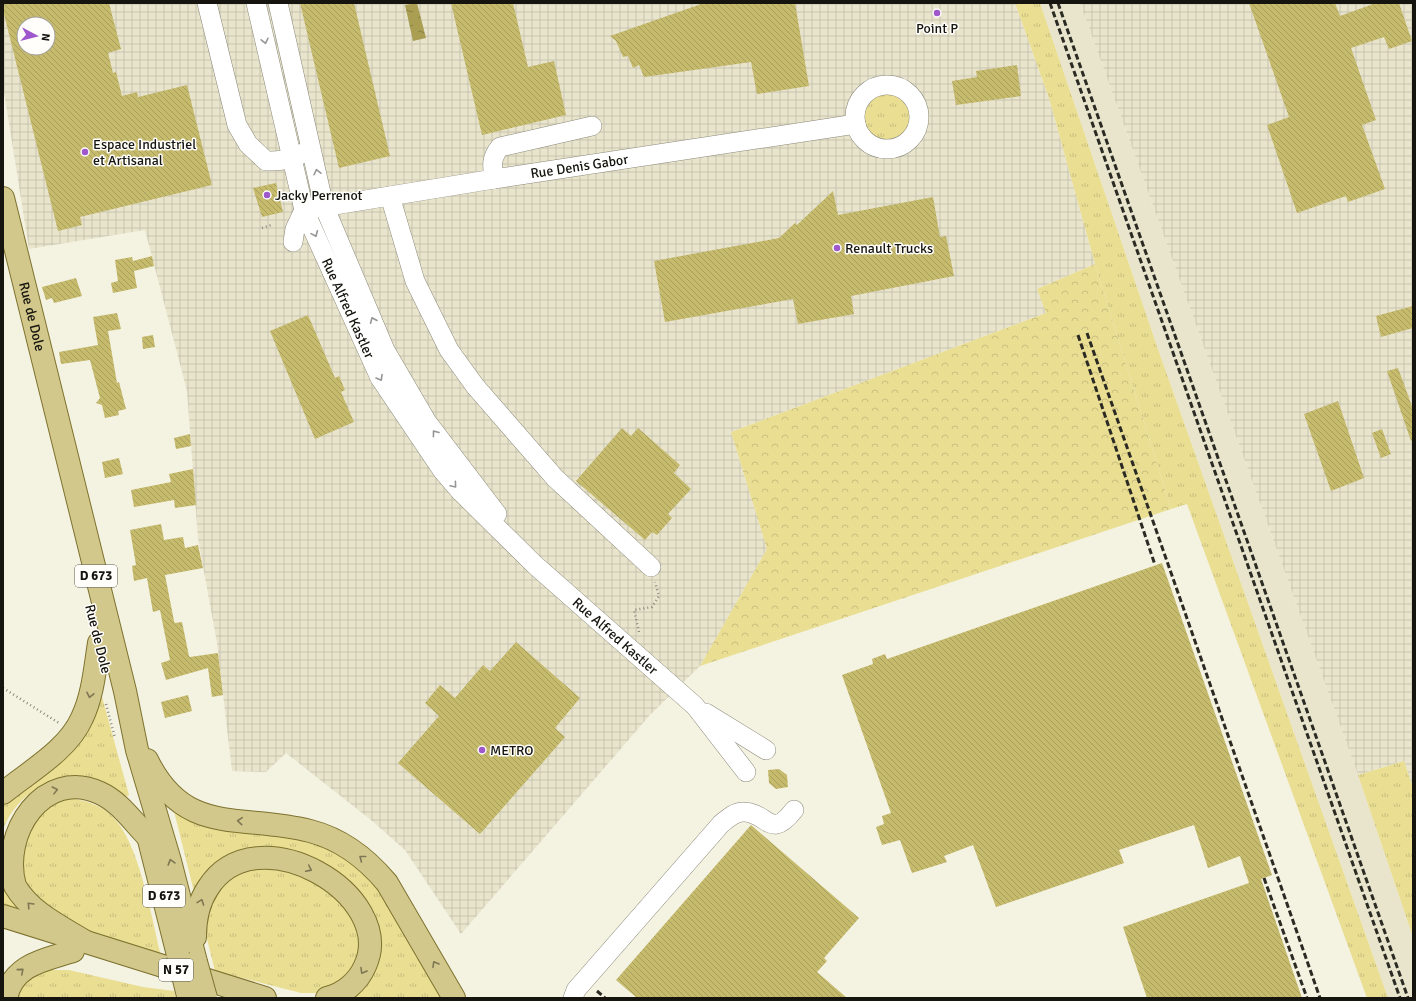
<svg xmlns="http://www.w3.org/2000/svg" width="1416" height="1001" viewBox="0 0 1416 1001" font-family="Signika,sans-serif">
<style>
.built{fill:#e9e5cd}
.industrial{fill:url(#industrial-grid);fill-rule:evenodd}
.grass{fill:url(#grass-tufts)}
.forest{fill:url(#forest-crowns)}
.water{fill:url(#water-ripples)}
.building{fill:url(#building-back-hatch);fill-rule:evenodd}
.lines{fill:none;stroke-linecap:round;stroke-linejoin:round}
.minor-casing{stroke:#8b897a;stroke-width:20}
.major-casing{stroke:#7d722e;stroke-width:24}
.path{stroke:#8b897e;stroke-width:2.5;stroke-dasharray:1 3;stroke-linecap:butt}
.minor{stroke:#fff;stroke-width:19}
.major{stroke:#d3c88c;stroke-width:22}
.rail{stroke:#2c2b23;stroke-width:3;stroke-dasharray:6 3;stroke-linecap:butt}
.major-bridge-casing{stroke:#7d722e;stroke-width:24;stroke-linecap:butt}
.major-bridge{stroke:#d3c88c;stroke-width:22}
.oneway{stroke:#969593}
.oneway2{stroke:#7e7753}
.poi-dot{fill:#9e58cc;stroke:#fffefb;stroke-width:1.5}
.labels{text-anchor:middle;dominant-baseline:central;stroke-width:3;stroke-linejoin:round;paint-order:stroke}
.shield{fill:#fffefb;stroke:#5b5a55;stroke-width:1}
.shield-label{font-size:13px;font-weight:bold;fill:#15140e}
.poi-label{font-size:14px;fill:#15140e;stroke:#fffefb;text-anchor:start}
.street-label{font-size:14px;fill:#15140e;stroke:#fffefb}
</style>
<defs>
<pattern id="industrial-grid" width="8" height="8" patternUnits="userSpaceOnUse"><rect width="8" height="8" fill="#e9e5cd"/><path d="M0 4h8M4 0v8" fill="none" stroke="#c7c4af"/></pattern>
<pattern id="grass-tufts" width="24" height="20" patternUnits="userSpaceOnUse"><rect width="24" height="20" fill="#eade93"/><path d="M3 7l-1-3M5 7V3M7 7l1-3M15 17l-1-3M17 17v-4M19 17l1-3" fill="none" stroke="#c8be7e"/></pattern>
<pattern id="forest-crowns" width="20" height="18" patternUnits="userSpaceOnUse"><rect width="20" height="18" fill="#eade93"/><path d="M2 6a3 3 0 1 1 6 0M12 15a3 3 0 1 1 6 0" fill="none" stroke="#c8be7e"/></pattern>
<pattern id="water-ripples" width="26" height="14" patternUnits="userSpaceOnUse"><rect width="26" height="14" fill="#aa9e52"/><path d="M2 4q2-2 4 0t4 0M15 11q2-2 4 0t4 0" fill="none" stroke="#898042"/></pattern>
<pattern id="building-back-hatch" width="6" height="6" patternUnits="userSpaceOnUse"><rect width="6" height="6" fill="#c6ba6d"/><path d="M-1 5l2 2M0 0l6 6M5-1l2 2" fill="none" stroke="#a99f5d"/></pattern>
</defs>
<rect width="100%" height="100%" fill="#f4f2e1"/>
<polygon class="built" points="1040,3 1080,3 1358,775 1413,937 1413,998 1388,998 1159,352"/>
<g class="industrial">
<path d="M3,3H1015L1049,98L1095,264L1037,289L1046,313L731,432L767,549L700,666L650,715L461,934L405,850L371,820L286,753L266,772L232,771L217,643L198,539L187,391L145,230L29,249L3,86ZM24,24H48V48H24Z"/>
<polygon points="1080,3 1413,3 1413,788 1404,761 1358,775"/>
</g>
<g class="grass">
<polygon points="1015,3 1040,3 1159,352 1388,998 1367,998 1187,504 1171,509 1095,264 1049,98"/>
<circle cx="886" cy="118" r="24"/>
<path d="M101,693L129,795L122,799C112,797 60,780 54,782C32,786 9,809 3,831V803Z"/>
<polygon points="1404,761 1413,788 1413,937 1358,775"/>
<path d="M76,799C89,802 102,806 112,816C139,842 151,915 160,952L158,954L79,928L48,913L18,872L21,828L56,800Z"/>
<path d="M173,807L313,843L334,852L353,865L380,890L444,998H348C373,972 379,970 377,932L283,851L195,896Z"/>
<polygon points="260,864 316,880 351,910 362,945 348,978 321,993 301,993 215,971 204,927 206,908 222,880"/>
<polygon points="3,880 4,883 25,913 3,906"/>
<polygon points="50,970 69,970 143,987 174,991 176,998 16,998 17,994 32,975"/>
</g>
<polygon class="forest" points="1095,264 1171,509 700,666 767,549 731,432 1046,313 1037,289"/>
<polygon class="water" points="417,3 426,38 413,41 405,5"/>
<g class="building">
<path d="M3,3H109L121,49L108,53L113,73L116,72L122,96L137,92L138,97L187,85L212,185L80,217L82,225L58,231L3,10ZM24,24H48V48H24Z"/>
<polygon points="300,3 354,3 390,156 339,168"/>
<polygon points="451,3 513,3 528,67 554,61 566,115 482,135"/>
<polygon points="704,3 795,3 809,86 757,94 751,62 644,77 639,65 633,68 628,56 623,57 616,41 610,36"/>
<polygon points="1249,3 1335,3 1340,16 1376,3 1399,3 1412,41 1389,49 1384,37 1351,48 1376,120 1362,125 1385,189 1348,202 1346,196 1297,213 1267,125 1289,117"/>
<polygon points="1017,65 1021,96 956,105 952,81 977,77 976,71"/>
<polygon points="276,183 283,212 262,217 253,188"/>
<polygon points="833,191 838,215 933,197 940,237 946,236 954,276 851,296 854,314 798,324 793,299 665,322 654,261 779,238 795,223 797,225"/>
<polygon points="152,256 154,266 134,271 137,288 113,293 111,283 118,281 115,260 132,257 133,261"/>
<polygon points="76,278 82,296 54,303 52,298 46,300 42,287"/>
<polygon points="1413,306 1413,328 1381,337 1376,316"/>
<polygon points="117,313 121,329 108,331 117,383 119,382 126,409 118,411 119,415 105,418 102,405 96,403 100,398 90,360 61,364 59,352 98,345 93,317"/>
<polygon points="308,315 335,378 339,376 345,390 341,392 354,422 315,439 270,331"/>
<polygon points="153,335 155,347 143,349 142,337"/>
<polygon points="1398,368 1413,409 1413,440 1411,441 1387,371"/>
<polygon points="1338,401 1364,478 1331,491 1304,414"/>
<polygon points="622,428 631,436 638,428 680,465 674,473 691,489 668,514 672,518 657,535 652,532 645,540 576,481"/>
<polygon points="1382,429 1391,454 1381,458 1372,433"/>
<polygon points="190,434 191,446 176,449 174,438"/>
<polygon points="119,458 123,474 105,478 102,462"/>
<polygon points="193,469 196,505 175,508 174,500 134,507 131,490 171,482 169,474"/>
<polygon points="161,524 164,540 183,537 185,548 198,545 203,568 165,575 174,621 175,623 182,622 189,656 190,657 218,653 223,695 212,697 208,668 166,680 161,663 170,660 160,610 153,612 147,578 134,581 132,566 136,565 130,530"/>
<polygon points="1162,563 1272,875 1261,879 1302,998 1147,998 1123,927 1249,883 1240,856 1208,868 1194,825 1119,850 1124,863 996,907 973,845 944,856 947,862 912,873 900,840 882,845 876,827 884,824 882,816 891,813 842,675 873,664 872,659 885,654 887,659"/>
<polygon points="516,642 580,698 555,728 565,737 480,834 398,763 439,716 425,703 440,685 455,698 483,665 490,671"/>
<polygon points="188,695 192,711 165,718 161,702"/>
<polygon points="779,769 787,775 788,787 776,789 769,783 768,770"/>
<polygon points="751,825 859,918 824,958 827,961 817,972 847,998 637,998 616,980"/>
</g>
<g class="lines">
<g class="minor-casing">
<g id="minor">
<path d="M207,3L237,125L248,144L266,161C280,161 291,160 303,153"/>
<path id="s1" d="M256,3L304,210L380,378L442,470L460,491L535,565L695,706L746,772"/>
<polyline points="278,3 324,206 385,350 427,422 497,514"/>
<circle cx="887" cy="117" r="32"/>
<path d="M494,179C492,165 491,158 500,147L592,126"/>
<polyline points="390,196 415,281 449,350 475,386 555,478 651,567"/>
<path id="s2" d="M293,242L295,229L304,210L494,179L856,124"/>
<polyline points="706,713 766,750"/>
<path d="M573,998L576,990L721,824C727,819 734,812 743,812C768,812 770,841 794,810"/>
</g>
</g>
<g class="major-casing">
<g id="major">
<path id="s3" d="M3,198L125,691L137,750L170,861L196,962"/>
<path d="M147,760C185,838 242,813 310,831C341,839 367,859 387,883L454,998"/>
<path d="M3,793C30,771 68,750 82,718C93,695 95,668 99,643"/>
<polyline points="148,836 178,955"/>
<polyline points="3,916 265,998"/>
<path d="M195,937C195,919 198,903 208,888C256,812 398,895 365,966C358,982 344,994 327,998"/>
<path d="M86,942C60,926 31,913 15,886C0,833 44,767 100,793C120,802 133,822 149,838"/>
<path d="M6,998C13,964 45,960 73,951"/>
</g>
</g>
<g class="path">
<polyline points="262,228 271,225"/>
<polyline points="639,632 634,610 652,607 659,596 655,582"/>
<polyline points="3,688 59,723"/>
<polyline points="106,704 115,738"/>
</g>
<use href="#minor" class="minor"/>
<use href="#major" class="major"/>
<g class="rail">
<polyline points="1050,3 1400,998"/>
<polyline points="1058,3 1408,998"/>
<polyline points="1087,333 1320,998"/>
<polyline points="1078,335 1155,565"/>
<polyline points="1264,878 1307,998"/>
<polyline points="597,991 605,998"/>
</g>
<g class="major-bridge-casing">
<g id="major-bridge">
<polyline points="178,955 188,996"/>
<polyline points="196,962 206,998"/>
</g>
</g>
<use href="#major-bridge" class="major-bridge"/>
</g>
<defs><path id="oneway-chevron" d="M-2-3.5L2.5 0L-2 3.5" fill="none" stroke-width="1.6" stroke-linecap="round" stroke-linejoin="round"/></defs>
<g class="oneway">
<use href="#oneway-chevron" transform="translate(265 41) rotate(77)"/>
<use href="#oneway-chevron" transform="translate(317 172) rotate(-103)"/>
<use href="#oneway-chevron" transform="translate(315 234) rotate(66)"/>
<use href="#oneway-chevron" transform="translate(373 320) rotate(-113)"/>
<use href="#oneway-chevron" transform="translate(380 378) rotate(60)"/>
<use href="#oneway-chevron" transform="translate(435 433) rotate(-127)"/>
<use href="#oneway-chevron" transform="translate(454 485) rotate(50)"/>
</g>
<g class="oneway2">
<use href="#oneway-chevron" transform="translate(90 695) rotate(102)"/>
<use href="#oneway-chevron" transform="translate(55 790) rotate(-14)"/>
<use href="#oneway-chevron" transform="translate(240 821) rotate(-175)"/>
<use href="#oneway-chevron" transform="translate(362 858) rotate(-142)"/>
<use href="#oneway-chevron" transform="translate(171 862) rotate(-106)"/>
<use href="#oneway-chevron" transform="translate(309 869) rotate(26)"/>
<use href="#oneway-chevron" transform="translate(201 902) rotate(-70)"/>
<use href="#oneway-chevron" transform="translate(30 905) rotate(-134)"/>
<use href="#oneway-chevron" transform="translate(435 964) rotate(-120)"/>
<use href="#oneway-chevron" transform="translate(21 971) rotate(-41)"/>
<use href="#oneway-chevron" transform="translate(363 971) rotate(119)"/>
</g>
<g class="poi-dot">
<circle cx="937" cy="13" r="4"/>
<circle cx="85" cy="152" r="4"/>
<circle cx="267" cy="195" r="4"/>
<circle cx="837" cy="248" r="4"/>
<circle cx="482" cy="750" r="4"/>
</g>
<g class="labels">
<g class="shield">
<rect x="75" y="565" width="42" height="22" rx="3"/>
<rect x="143" y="885" width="42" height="22" rx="3"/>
<rect x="159" y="959" width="34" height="22" rx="3"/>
</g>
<g class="shield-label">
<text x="96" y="576">D 673</text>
<text x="164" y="896">D 673</text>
<text x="176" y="970">N 57</text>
</g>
<g class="poi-label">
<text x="937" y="28" text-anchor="middle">Point P</text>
<text x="93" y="144">Espace Industriel<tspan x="93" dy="16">et Artisanal</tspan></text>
<text x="275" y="195">Jacky Perrenot</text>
<text x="845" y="248">Renault Trucks</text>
<text x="490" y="750">METRO</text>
</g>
<g class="street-label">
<text stroke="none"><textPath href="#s2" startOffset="313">Rue Denis Gabor</textPath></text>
<text stroke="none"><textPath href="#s1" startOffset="320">Rue Alfred Kastler</textPath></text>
<text stroke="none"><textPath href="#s3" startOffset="122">Rue de Dole</textPath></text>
<text stroke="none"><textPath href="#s1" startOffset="748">Rue Alfred Kastler</textPath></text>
<text transform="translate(98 639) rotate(76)">Rue de Dole</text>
</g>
</g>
<rect width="1416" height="1001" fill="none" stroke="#15140e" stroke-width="8"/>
<g transform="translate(36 36) rotate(97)"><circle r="19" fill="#fffefb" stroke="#a1a09c"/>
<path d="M0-3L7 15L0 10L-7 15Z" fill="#9e58cc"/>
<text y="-6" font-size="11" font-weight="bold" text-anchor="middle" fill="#15140e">N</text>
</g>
</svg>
